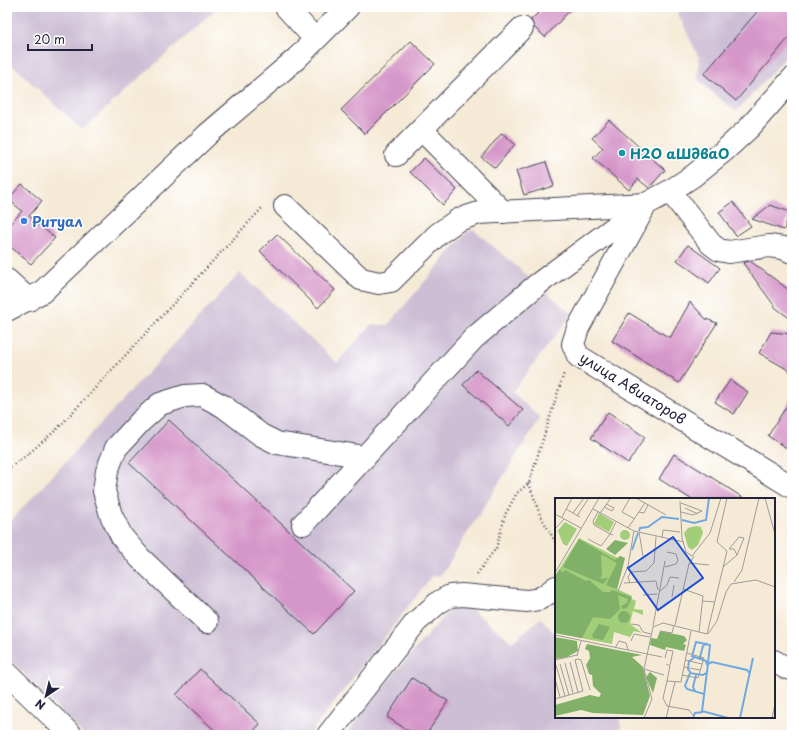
<svg xmlns="http://www.w3.org/2000/svg" width="799" height="742" viewBox="0 0 799 742" font-family="'Playpen Sans',sans-serif">
<style>
.industrial{fill:#ccbed4}
.building{fill:#d596c9}
.lines{fill:none;stroke-linecap:round;stroke-linejoin:round}
.minor-casing{stroke:#424052;stroke-width:24}
.path{stroke:#424052;stroke-width:2.5;stroke-dasharray:1 3;stroke-linecap:butt}
.minor{stroke:#fff;stroke-width:22}
.culture-dot{fill:#0f9aa8;stroke:#fff;stroke-width:1.5}
.shop-dot{fill:#3f7fe0;stroke:#fff;stroke-width:1.5}
.labels{text-anchor:middle;dominant-baseline:central;stroke-width:3;stroke-linejoin:round;paint-order:stroke}
.culture-label{font-size:14px;font-weight:bold;fill:#0d838f;stroke:#fff;text-anchor:start}
.shop-label{font-size:14px;font-weight:bold;fill:#366cbe;stroke:#fff;text-anchor:start}
.street-label{font-size:14px;fill:#22223b;stroke:#fff}
.inset-river{fill:none;stroke:#70a9e0;stroke-width:2}
.inset-road{fill:none;stroke:#a19a98;stroke-width:1}
.view{fill:#1d4ed8;fill-opacity:0.15;stroke:#1d4ed8;stroke-width:2}
.inset-edge{fill:none;stroke:#22223b;stroke-width:2}
</style>
<rect width="100%" height="100%" fill="#fff"/>
<filter id="ink" filterUnits="userSpaceOnUse"><feTurbulence type="fractalNoise" baseFrequency=".025" numOctaves="2"/><feDisplacementMap in="SourceGraphic" scale="8" xChannelSelector="R" yChannelSelector="G"/><feConvolveMatrix kernelMatrix="1 2 1 2 8 2 1 2 1" color-interpolation-filters="sRGB"/></filter>
<filter id="wash" filterUnits="userSpaceOnUse"><feTurbulence type="fractalNoise" baseFrequency=".012" numOctaves="4" result="noise"/><feDisplacementMap in="SourceGraphic" scale="16" xChannelSelector="R" yChannelSelector="G"/><feGaussianBlur stdDeviation="0.9" result="paint"/><feColorMatrix in="noise" values="0 0 0 0 0 0 0 0 0 0 0 0 0 0 0 0 0 1.4 0 .05"/><feComposite in="paint" operator="in"/></filter>
<g filter="url(#wash)">
<rect width="100%" height="100%" fill="#f5ead6"/>
<g class="industrial">
<polygon points="7,7 218,7 82,130 7,60"/>
<polygon points="675,7 792,7 792,50 736,112 698,80 699,58"/>
<polygon points="474,230 572,314 512,392 540,418 441,575 431,577 309,735 84,735 7,657 7,525 240,273 337,363 371,325 388,325 467,232"/>
<polygon points="454,604 467,606 512,642 541,618 556,635 556,717 619,717 621,727 617,735 346,735 364,709"/>
</g>
<g id="blocks">
<g class="building">
<polygon points="544,7 573,7 545,37 534,27 531,20"/>
<polygon points="761,7 786,7 792,12 792,34 736,101 704,74"/>
<polygon points="411,41 435,64 365,134 341,110"/>
<polygon points="609,120 665,170 649,188 638,179 629,190 593,158 603,148 592,138"/>
<polygon points="502,133 515,144 495,168 481,157"/>
<polygon points="424,158 457,190 443,205 410,172"/>
<polygon points="546,162 554,186 524,195 516,171"/>
<polygon points="22,184 42,201 29,216 55,238 31,264 7,244 7,228 22,211 8,199"/>
<polygon points="733,202 751,226 736,236 719,212"/>
<polygon points="770,205 790,212 784,230 752,219"/>
<polygon points="277,234 335,290 318,308 260,251"/>
<polygon points="688,245 720,268 709,283 677,260"/>
<polygon points="750,261 792,292 792,320 776,308 743,263"/>
<polygon points="690,302 706,319 717,323 679,383 612,341 629,313 670,338"/>
<polygon points="771,332 792,334 792,372 759,353"/>
<polygon points="476,370 523,410 509,426 463,385"/>
<polygon points="730,380 748,392 734,414 715,402"/>
<polygon points="792,397 792,452 768,436"/>
<polygon points="608,412 645,437 628,463 591,438"/>
<polygon points="169,420 354,591 314,634 129,463"/>
<polygon points="674,454 711,477 745,499 691,499 659,479"/>
<polygon points="200,669 260,724 250,735 220,735 176,695"/>
<polygon points="412,678 448,701 426,735 415,735 387,717"/>
</g>
</g>
</g>
<g filter="url(#ink)">
<use href="#blocks" fill-opacity="0" stroke="#424052" stroke-width="1"/>
<g class="lines">
<g class="minor-casing">
<g id="minor">
<polyline points="286,7 315,39"/>
<polyline points="422,130 503,212"/>
<polyline points="396,155 522,28"/>
<polyline points="670,191 711,244 719,250 729,252 769,246 783,248 792,252"/>
<polyline points="285,206 361,279 379,283 391,281 438,234 458,220 479,213 646,204"/>
<polyline points="643,210 578,328 573,344 578,356 792,487"/>
<polyline points="7,280 29,300"/>
<polyline points="7,310 42,292 208,134 296,59 348,7"/>
<polyline points="303,524 474,338 538,284 646,204 670,191 693,176 724,151 749,128 792,79"/>
<polyline points="207,622 140,558 122,537 111,515 104,491 107,471 116,448 140,422 160,404 185,396 202,395 223,406 261,435 277,443 365,457"/>
<polyline points="774,661 786,668 792,669"/>
<polyline points="7,673 71,735"/>
<polyline points="328,735 416,622 439,602 450,596 462,595 527,601 539,599 547,594 556,587"/>
</g>
</g>
<g class="path">
<polyline points="7,469 27,455 57,429 263,207"/>
<polyline points="529,483 540,515 556,543"/>
<polyline points="477,574 496,548 506,513 517,493 529,483 564,373"/>
</g>
<use href="#minor" class="minor"/>
</g>
</g>
<circle class="culture-dot" cx="622" cy="153" r="4"/>
<circle class="shop-dot" cx="24" cy="221" r="4"/>
<g class="labels">
<g class="culture-label">
<text x="630" y="153">H2O аШдваО</text>
</g>
<g class="shop-label">
<text x="32" y="221">Ритуал</text>
</g>
<g class="street-label">
<text transform="translate(633 388) rotate(32)">улица Авиаторов</text>
</g>
</g>
<g transform="translate(555 498)">
<rect width="220" height="220" fill="#f5ead6"/>
<path d="M44,15L59,24L54,34L39,26ZM10,24L22,31L12,48L8,46L3,33L0,36ZM141,28L146,29L148,35L143,47L137,52L133,49L129,35L133,30ZM65 37a5 5 0 1 1 10 0a5 5 0 1 1-10 0ZM24,40L63,60L65,58L70,60L62,91L77,98V101L81,103L79,111L88,112V117L78,113L75,126L87,135L79,133L75,139L59,134L57,146L0,135V78Z" fill="#a2cd79"/>
<path d="M24,41L60,62L65,58L70,60L62,91L51,87L62,65L46,56L47,77L45,81L53,80L48,86L8,69ZM60,42L73,45L60,57L51,51ZM5,71L7,75L10,72L31,83L34,82L48,94H55L57,92L76,99V102L72,110L68,111L66,108L72,105L73,101L63,97L65,111L55,121L38,119L27,140L0,135V78ZM63 119a6 6 0 1 1 12 0a6 6 0 1 1-12 0ZM44,126L55,129L48,142L38,140L37,137ZM105,133L129,138L132,142L128,146L131,147L129,153L111,149L110,152L95,147L96,140L102,141ZM0,139L22,143L23,153L12,159L0,161ZM32,146L87,157L77,159L88,169L95,198L88,217L38,215L26,212L0,218V207L35,197L44,199L46,196L38,188L37,177L34,176L31,167L35,160L34,153L30,151ZM95,174L102,180L98,195L91,179Z" fill="#81b069"/>
<path class="inset-river" d="M127,22L139,25L151,22L154,0M84,33L85,30L93,29L107,19L124,21M77,52L83,35M148,162L145,159L148,148L152,145M152,167L151,163L137,158L141,144L155,147L153,165M136,175L133,171L134,163L139,160M140,193L138,189L141,177M149,196L132,191L130,188L135,175L148,177L151,175M138,220L140,215L148,214M173,220L147,213L153,166L157,164L192,172L195,176M185,220L198,160"/>
<path class="inset-road" d="M75,0L67,14L80,21M81,0L111,17M172,0L162,44L172,53M210,0L220,36M125,3L127,40L131,54L137,58L155,35L166,0M49,9L57,13L59,10L51,6M130,10L143,16M11,11L25,19M38,11L79,33L129,44M43,14L38,23L39,27L55,36L61,24M84,14L89,15L93,7M126,14L138,17L147,13L126,5M18,15L29,0M45,15L56,0M0,16L26,30M22,18L33,1M7,19L17,0M73,30L90,5M0,31L9,21M84,34L88,58M107,40L108,32L125,34M33,41L46,48L55,36L58,37M174,51L184,39L189,40L182,57M134,65L154,67M110,69L121,66L123,62L121,56L112,54M168,69L182,57L179,51H174M0,75L44,0M179,84L187,72L204,0M69,85L101,83L103,92M75,85L73,79L76,74L91,73L99,65L101,39M128,91L148,98L144,134M63,93L73,68L79,33M104,94L112,87L115,79L124,80M88,97L102,96M117,99L119,87M147,103L160,104M76,126L84,127L88,134L96,136M120,127L134,66L139,58M98,128L110,63M105,133L117,135L119,127M136,133L126,184L112,183L108,200L112,208L134,212L138,217M153,136L162,123L171,94L176,86L201,82L220,89M0,137L107,159M76,143L79,136L95,139M60,150L64,143L71,145L73,152M22,158L26,143M110,160L112,152L118,153L115,167M0,162L22,157M130,162L147,166M15,164L23,194M10,165L18,195M5,166L14,197M111,166L115,168L112,183M1,167L10,198M129,169L145,172M89,171L109,177M127,177L143,180L149,160L132,155M0,181L5,199M0,201L28,193L20,162L23,161L26,162L35,192M89,220L97,201L89,171L98,129L108,125L152,136L172,53M111,220L120,184M217,220L220,206"/>
<path class="view" d="M118,39L148,80L103,112L73,70Z"/>
<rect width="220" height="220" class="inset-edge"/>
</g>
<rect width="799" height="742" fill="none" stroke="#fff" stroke-width="24"/>
<g transform="translate(46 696) rotate(215)" stroke="#ffffff" stroke-width="3" paint-order="stroke">
<path d="M0-3L7 15L0 10L-7 15Z" fill="#22223b"/>
<text y="-6" font-size="11" font-weight="bold" text-anchor="middle" fill="#22223b">N</text>
</g>
<path d="M28 44v6h64v-6" fill="none" stroke="#22223b" stroke-width="2"/>
<text x="34" y="44" font-size="12" fill="#22223b" stroke="#ffffff" stroke-width="3" paint-order="stroke">20 m</text>
</svg>
